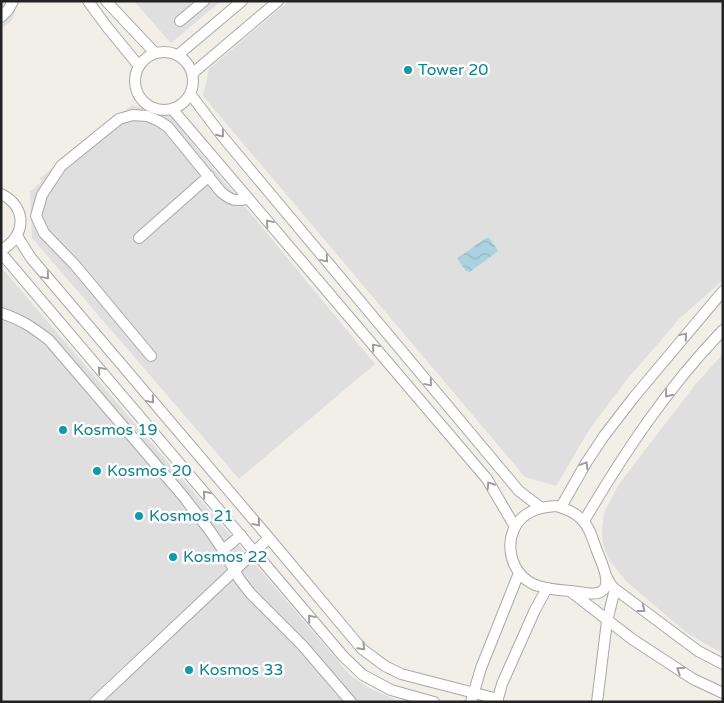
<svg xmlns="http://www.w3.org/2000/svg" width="724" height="703" viewBox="0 0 724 703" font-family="'Varela Round',sans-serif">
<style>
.residential{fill:#e0dfdf}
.water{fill:url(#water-waves)}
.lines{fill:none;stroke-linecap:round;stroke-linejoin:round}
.minor-casing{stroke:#a9a9a9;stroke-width:12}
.minor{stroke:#fff;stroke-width:10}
.oneway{stroke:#9c9c9c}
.culture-dot{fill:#0f9aa8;stroke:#fff;stroke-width:2}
.labels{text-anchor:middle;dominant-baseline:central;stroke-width:5;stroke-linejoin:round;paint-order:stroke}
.culture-label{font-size:16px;fill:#0d838f;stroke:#fff;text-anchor:start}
</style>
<defs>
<pattern id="water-waves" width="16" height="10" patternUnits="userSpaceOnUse" patternTransform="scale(1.25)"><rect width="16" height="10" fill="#aad3df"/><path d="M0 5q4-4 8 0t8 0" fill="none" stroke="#92b5bf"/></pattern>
</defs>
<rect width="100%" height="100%" fill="#f2efe9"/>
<g class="residential">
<polygon points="1,1 19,1 12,20 1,29"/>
<polygon points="134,1 221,1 171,43"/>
<polygon points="289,1 723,1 723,280 680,318 625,382 591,427 556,486 525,477 203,96 209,69"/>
<polygon points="132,105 170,116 375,364 239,479 32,238 30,192 41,182 40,178"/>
<polygon points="1,267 350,675 369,688 401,702 1,702"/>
<polygon points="723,354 723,654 687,633 627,582 609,560 603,545 602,530 604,513 619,484 695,385"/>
</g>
<polygon class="water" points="486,238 489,238 498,250 497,252 470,272 466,271 458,260 458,258"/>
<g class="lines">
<g class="minor-casing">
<g id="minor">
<polyline points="88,1 107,27 139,66"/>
<polyline points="106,1 155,53"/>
<polyline points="1,17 8,10 13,1"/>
<polyline points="180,21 204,1"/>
<circle cx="164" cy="81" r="29"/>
<polyline points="178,55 242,1"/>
<polyline points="193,73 278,1"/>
<polyline points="191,95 222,136 519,491 540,507"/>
<polyline points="173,110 487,479 515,527"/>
<path d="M1,194C28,207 26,237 1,250"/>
<polyline points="17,236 31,258 269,538 362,649 385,666 401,674 498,699"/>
<polyline points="139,238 209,176"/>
<polyline points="1,253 343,656 363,675 391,690 434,702"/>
<path d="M1,313C22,320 32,327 49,340L183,496L210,531L223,550L240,580L251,594L303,646L351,702"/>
<path d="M151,356L75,265L44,233L36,216L42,195L61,166L119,119L133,115L147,116L159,121L168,127L221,192C232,201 235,201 248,199"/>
<path d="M556,506C566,509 575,512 582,520C590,527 593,541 597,551C604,568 619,598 585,593C569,590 548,591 533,584C506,571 502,530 527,514C536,508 545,507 556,506Z"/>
<polyline points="561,507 586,463 604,436 634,397 723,291"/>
<path d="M584,521C624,453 668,387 723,330"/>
<polyline points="223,550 241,535"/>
<polyline points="606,576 611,585 615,589 698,651 723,664"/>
<polyline points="570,591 632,639 693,679 723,693"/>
<polyline points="95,702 269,538"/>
<polyline points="471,702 481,668 519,573"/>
<polyline points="497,702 502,684 535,610 547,588"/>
<polyline points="597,702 607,621 615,589"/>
</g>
</g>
<use href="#minor" class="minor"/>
</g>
<defs><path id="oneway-chevron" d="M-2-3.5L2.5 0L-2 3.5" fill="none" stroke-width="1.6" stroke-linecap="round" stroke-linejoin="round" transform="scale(1.25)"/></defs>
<g class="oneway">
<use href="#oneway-chevron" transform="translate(221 134) rotate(51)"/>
<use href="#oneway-chevron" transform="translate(269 223) rotate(-130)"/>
<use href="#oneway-chevron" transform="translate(325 259) rotate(50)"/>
<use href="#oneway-chevron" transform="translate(46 276) rotate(50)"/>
<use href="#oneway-chevron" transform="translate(684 336) rotate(-50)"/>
<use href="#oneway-chevron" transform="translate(375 347) rotate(-130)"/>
<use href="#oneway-chevron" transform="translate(101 370) rotate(-130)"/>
<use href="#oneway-chevron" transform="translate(429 383) rotate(50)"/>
<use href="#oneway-chevron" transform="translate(668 394) rotate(129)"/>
<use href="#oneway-chevron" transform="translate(151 400) rotate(50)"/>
<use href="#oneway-chevron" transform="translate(585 465) rotate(-59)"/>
<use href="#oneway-chevron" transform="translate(490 485) rotate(-123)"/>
<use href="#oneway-chevron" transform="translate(206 494) rotate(-130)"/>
<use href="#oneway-chevron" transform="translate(257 523) rotate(50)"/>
<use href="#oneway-chevron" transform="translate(642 609) rotate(37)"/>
<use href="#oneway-chevron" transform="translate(311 618) rotate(-130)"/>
<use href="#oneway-chevron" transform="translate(362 647) rotate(45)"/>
<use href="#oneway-chevron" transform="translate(680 670) rotate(-147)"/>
</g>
<g class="culture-dot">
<circle cx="408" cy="70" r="5"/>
<circle cx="63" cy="430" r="5"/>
<circle cx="97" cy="471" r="5"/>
<circle cx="139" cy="516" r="5"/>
<circle cx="173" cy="557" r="5"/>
<circle cx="189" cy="670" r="5"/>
</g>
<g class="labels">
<g class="culture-label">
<text x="418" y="70">Tower 20</text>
<text x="73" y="430">Kosmos 19</text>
<text x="107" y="471">Kosmos 20</text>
<text x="149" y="516">Kosmos 21</text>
<text x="183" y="557">Kosmos 22</text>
<text x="199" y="670">Kosmos 33</text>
</g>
</g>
<rect width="724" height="703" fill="none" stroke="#222222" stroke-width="5"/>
</svg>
